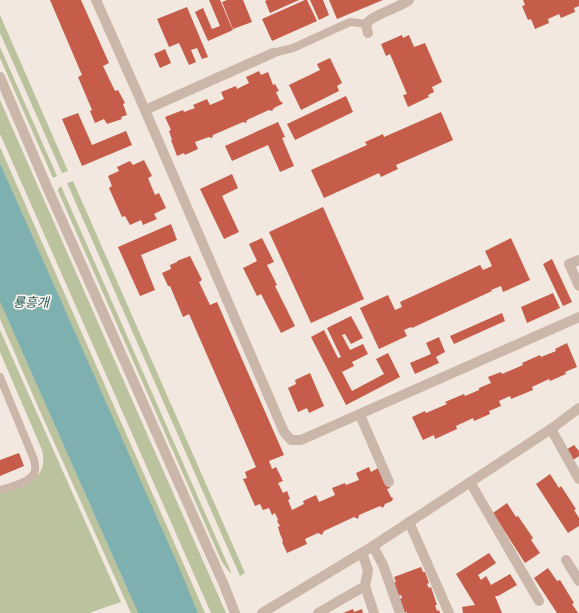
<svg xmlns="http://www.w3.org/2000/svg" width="579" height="613" viewBox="0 0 579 613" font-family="Manrope,'Noto Sans KR',sans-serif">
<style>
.green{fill:#bac29e}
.water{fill:#7db0ae}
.building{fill:#c65c4a}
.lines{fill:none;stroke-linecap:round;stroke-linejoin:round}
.service{stroke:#cbb6aa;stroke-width:8}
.minor{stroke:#cbb6aa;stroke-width:10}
.tertiary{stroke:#cbb6aa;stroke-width:10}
.labels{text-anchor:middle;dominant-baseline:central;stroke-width:3.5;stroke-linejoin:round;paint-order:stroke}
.water-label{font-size:13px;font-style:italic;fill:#1f5b59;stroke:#faf2ec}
</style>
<rect width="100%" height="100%" fill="#f3e8df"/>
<g class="green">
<polygon points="0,15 68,171 62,173 0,33"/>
<polygon points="0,47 57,176 53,178 0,58"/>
<polygon points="0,100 226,613 211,613 0,134"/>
<polygon points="0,147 205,613 198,613 0,163"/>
<polygon points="73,181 245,573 240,576 67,183"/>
<polygon points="61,186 231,572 230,573 222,562 58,191 58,189"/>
<polygon points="0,302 138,613 131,613 35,400 0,319"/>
<path d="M0,330L121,602L89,613H0V491C14,486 42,482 43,463C44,459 43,455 42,450L0,352Z"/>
</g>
<polygon class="water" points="0,163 178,565 198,613 138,613 0,302"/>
<g class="building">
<polygon points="50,0 81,0 109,63 103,66 115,91 118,90 125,103 123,104 127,115 121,117 122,119 107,124 104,119 95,123 90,111 92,110 78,77 82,75"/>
<polygon points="209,0 220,0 233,30 208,41 195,12 203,8 212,29 220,26"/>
<polygon points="227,0 243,0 252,22 233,29 222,2"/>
<polygon points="267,0 299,0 270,13 265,1"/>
<polygon points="305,0 307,0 317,21 272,41 262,19"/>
<polygon points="310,0 323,0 329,15 319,20"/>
<polygon points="329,0 383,0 337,19"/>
<polygon points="523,0 579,0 579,6 574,8 575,12 561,18 559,14 548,19 549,23 535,29 531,19 528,20 522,6 525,5"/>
<polygon points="187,7 208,57 202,59 197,48 191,50 196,62 189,65 179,43 169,47 157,19"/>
<polygon points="402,35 403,38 409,35 414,47 425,43 442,82 432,87 434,92 428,95 429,97 408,107 403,95 407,94 390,54 386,56 381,44"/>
<polygon points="165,49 171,63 160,68 154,54"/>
<polygon points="330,58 342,83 337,86 339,91 301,110 289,85 320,70 317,64"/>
<polygon points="259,71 261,75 268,72 273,85 275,84 279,91 276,92 280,101 283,103 282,104 274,108 272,111 269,110 247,120 246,123 243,122 213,135 212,138 209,137 195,142 198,149 185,155 184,153 177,156 171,140 172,140 169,131 171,130 165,117 183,110 184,112 195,108 193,105 207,99 210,105 224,99 221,92 236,86 237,89 249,83 246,77"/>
<polygon points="346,96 353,112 295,140 287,124"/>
<polygon points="441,112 453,140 396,165 398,169 381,177 379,173 324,198 311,170 367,145 365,142 383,134 384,137"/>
<polygon points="78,113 92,145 126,131 132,145 82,166 62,119"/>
<polygon points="278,122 285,137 282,138 294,166 280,172 268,145 232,161 225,146"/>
<polygon points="144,160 152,176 148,178 155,195 159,193 166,208 154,214 157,219 143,225 141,220 130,225 125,216 122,217 109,188 112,186 108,176 119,171 117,167 130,161 133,165"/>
<polygon points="232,174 238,188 222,196 239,232 224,239 200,189"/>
<polygon points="323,207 364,299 311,323 269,232"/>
<polygon points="171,224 177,240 141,255 155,290 140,296 118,247"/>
<polygon points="262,238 274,262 267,265 277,285 275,286 295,326 281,333 261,294 257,296 243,268 257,261 249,244"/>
<polygon points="511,238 530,280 503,292 501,286 491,290 492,291 412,328 411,327 404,330 407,336 379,349 360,308 388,295 395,310 402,307 400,302 480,265 483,270 492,266 485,251"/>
<polygon points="190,256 202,280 199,282 210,305 217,302 284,455 269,461 272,469 276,467 283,481 278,483 283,493 287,491 290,499 288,500 292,510 304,504 303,501 316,495 319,502 335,495 332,488 345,483 346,485 359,480 356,473 369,467 371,472 378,468 386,480 390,488 387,489 391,497 393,498 392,501 385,504 383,508 380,506 359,515 358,519 354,517 324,531 322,535 318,533 305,539 307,544 287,553 282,542 283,541 280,534 278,527 280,526 277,521 278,520 275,513 272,515 269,508 263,510 260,504 255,506 243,479 247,478 245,472 256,467 189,314 183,317 170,286 168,286 162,273 171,269 170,265 177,262 177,261"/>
<polygon points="552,259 572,302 563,306 543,264"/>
<polygon points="553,293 560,308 527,323 521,307"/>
<polygon points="502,313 505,321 454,344 450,336"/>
<polygon points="351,316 363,338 351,344 345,334 342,335 350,350 363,344 368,354 352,362 354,366 342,372 352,391 384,374 376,359 388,353 400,377 346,405 311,337 324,330 338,358 341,357 327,328"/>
<polygon points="439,337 445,352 436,357 439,363 415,374 410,363 431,354 426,343"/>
<polygon points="567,343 577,367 565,372 566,374 550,381 549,379 532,387 533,390 511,399 510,396 499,401 501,406 489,411 490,414 474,421 473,418 456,426 457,429 435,439 434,435 423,440 412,417 425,411 426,413 447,404 445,402 464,394 465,396 479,390 479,388 491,383 488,377 501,372 502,374 523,365 522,363 540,355 541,357 556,351 555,349"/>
<polygon points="310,373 324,406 309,413 307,408 298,412 288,388 296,384 295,380"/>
<polygon points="574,445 579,451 579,456 573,460 566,450"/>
<polygon points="19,453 24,466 0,476 0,460"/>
<polygon points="550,474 559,488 561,486 576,509 574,510 579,518 579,526 568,533 536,484"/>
<polygon points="507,503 516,517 518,516 533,538 531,540 540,553 525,563 493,513"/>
<polygon points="489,553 496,563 478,575 481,580 486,576 491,585 510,574 517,585 498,596 495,596 502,613 463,613 462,607 475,605 456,574"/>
<polygon points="421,567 423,572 425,572 429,583 427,584 429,588 431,587 437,605 435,605 437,611 439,610 440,613 407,613 407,612 404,613 399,599 402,598 401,595 398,596 393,583 396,582 394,577"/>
<polygon points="548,568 557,581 560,580 574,603 572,604 578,613 557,613 534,578"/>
<polygon points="353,609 354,612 362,609 363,613 343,613"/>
</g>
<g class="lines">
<g class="service">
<polyline points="273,53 293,48 350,22 367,24"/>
<path d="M0,377L33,457C34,460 36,466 35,470C34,482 10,487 0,490"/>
</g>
<g class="minor">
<polyline points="96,0 145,110 273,53"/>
<path d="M368,33C367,30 366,26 367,23C374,14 399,8 409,0"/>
<polyline points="145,110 284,432 291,440 301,440 579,317"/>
<polyline points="579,260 569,264 579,286"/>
<polyline points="360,415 389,482"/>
<polyline points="551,429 579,479"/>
<polyline points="470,482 539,601"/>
<polyline points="409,522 449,613"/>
<polyline points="373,546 383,565 400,613"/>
<polyline points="566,560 579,581"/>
<polyline points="365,586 374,613"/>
<polyline points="318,613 365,586 368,570 362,553"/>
</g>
<g class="tertiary">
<polyline points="0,77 48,189 224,585 235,613"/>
<polyline points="262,613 373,546 551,429 579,408"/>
</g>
</g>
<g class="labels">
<g class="water-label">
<text x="31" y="302">룡흥개</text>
</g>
</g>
</svg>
